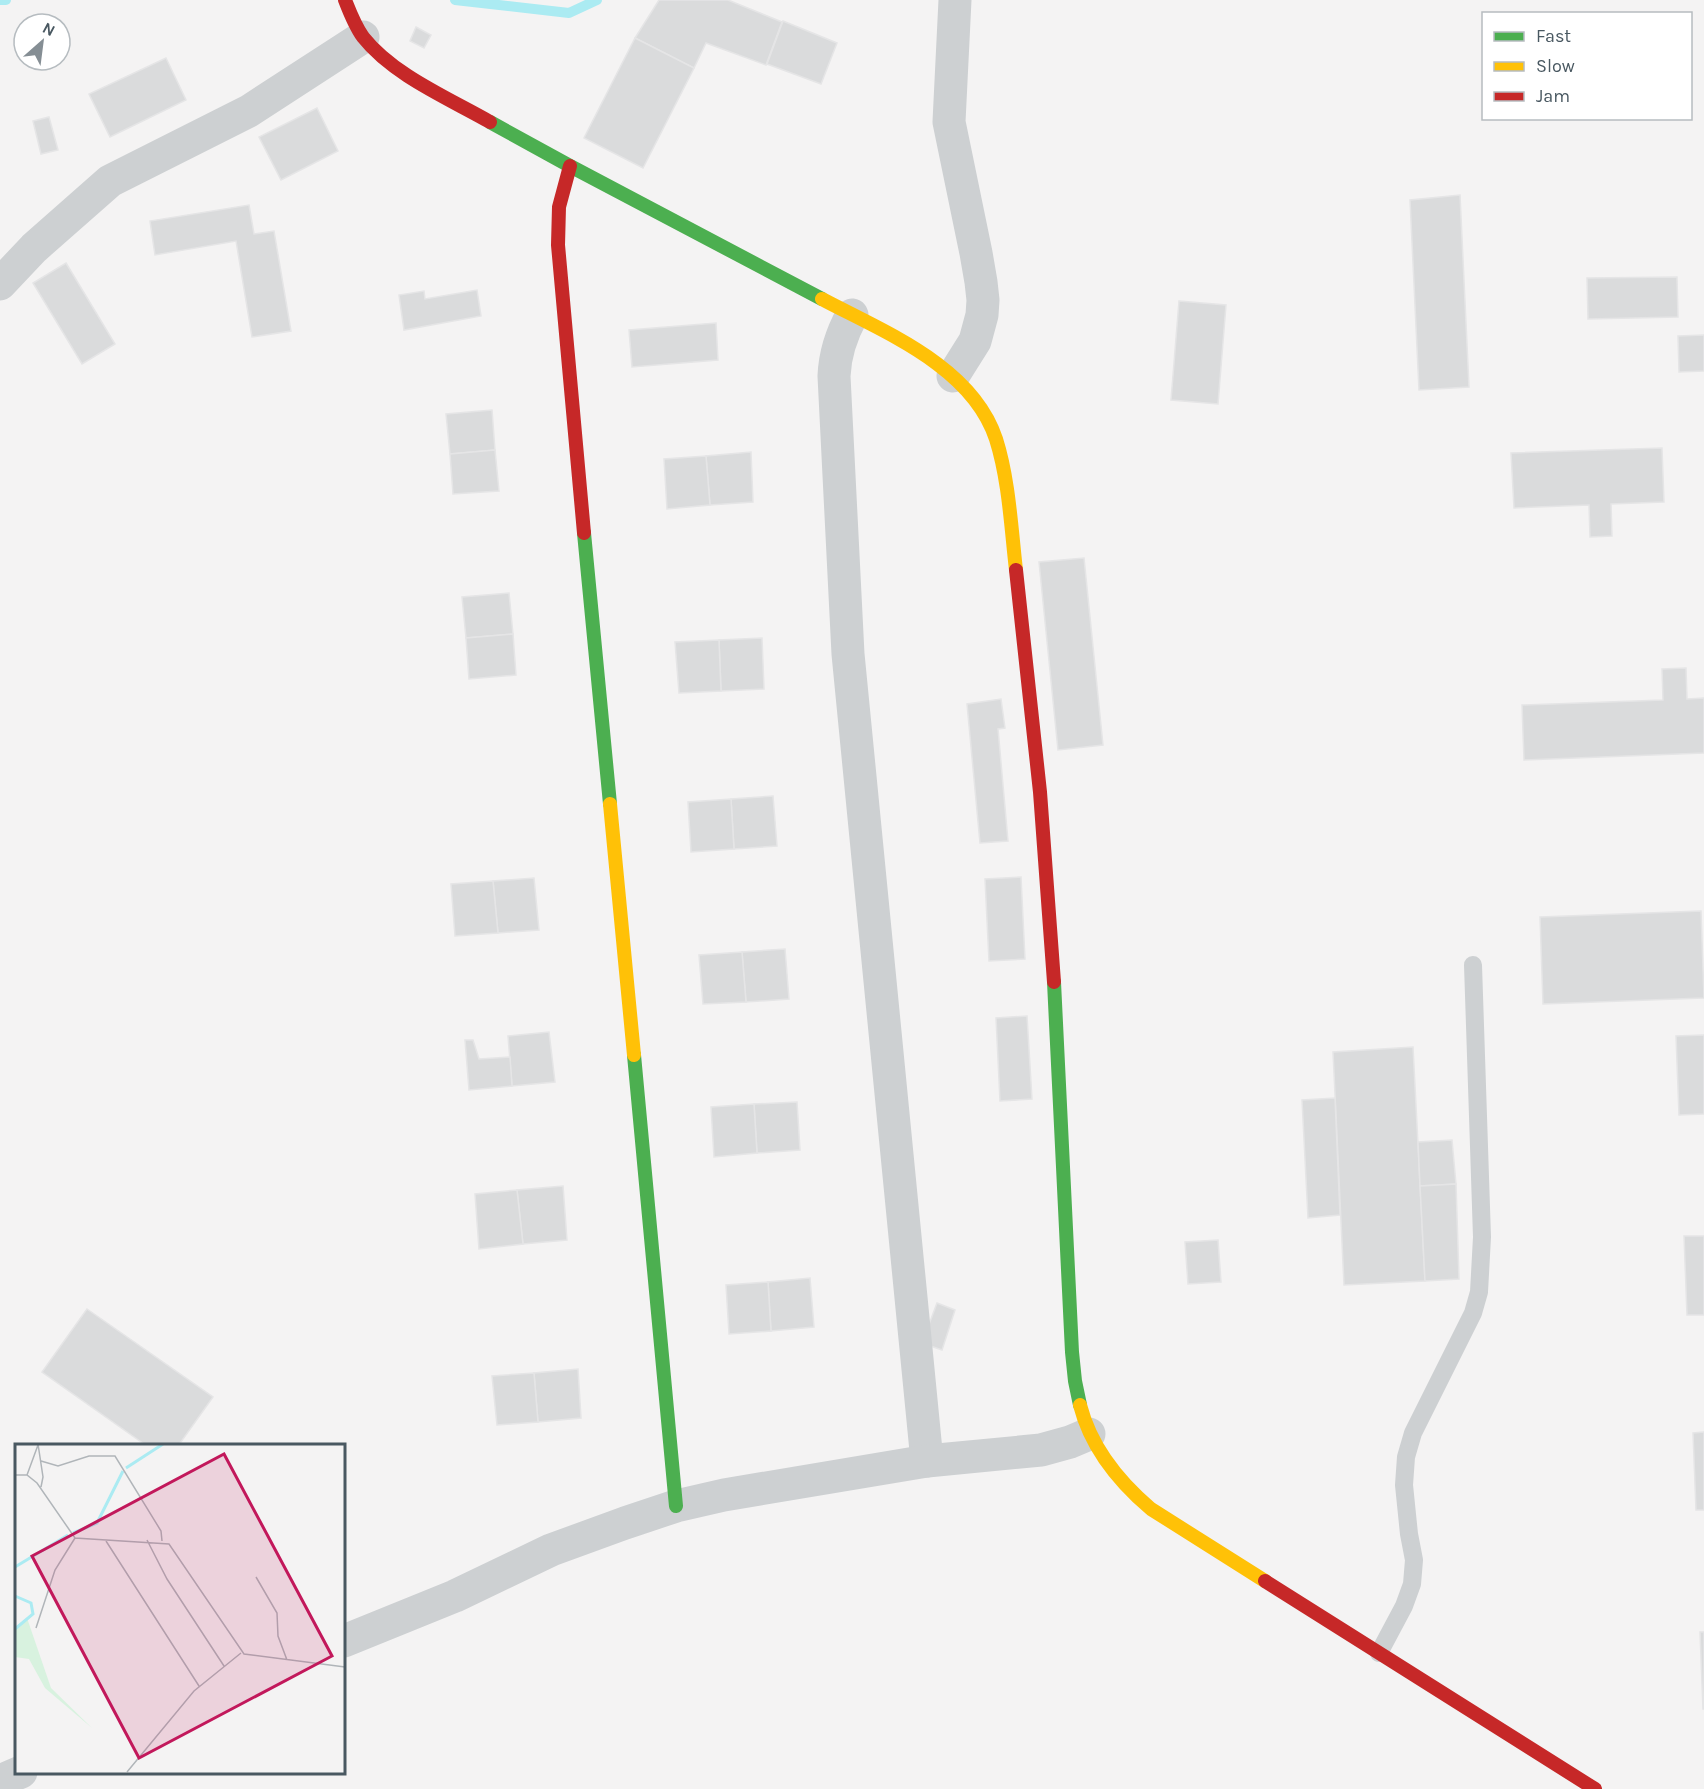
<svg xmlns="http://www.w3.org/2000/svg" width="1704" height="1789" viewBox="0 0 1704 1789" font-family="Karla,sans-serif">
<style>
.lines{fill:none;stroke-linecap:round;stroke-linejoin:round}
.stream{stroke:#abebf2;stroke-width:10}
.building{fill:#dadbdc;stroke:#e5e5e6;stroke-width:1.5}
.lane{stroke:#cdd0d2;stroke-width:18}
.street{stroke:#cdd0d2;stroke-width:33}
.fast{stroke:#4caf50;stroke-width:14}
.slow{stroke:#ffc107;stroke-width:14}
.jam{stroke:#c62828;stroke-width:14}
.inset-river{fill:none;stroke:#abebf2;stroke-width:3}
.inset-road{fill:none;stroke:#b0b5b9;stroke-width:1.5}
.view{fill:#c2185b;fill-opacity:0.15;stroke:#c2185b;stroke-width:3}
.inset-edge{fill:none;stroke:#495861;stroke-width:3}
</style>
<rect width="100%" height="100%" fill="#f4f3f3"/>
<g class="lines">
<g class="stream">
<polyline points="0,0 6,0"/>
<polyline points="455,0 569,13 597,0"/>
</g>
</g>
<g class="building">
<polygon points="659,0 728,0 782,22 766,65 706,43 694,68 635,38"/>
<polygon points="783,21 837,43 821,84 767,64"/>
<polygon points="416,27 431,35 424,48 410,41"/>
<polygon points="635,38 694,68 643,168 584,138"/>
<polygon points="166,58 186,100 110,137 89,94"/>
<polygon points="317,108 338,151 281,180 259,137"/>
<polygon points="49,117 58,150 41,154 33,121"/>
<polygon points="1460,195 1469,387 1419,390 1410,200"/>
<polygon points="249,205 254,234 274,231 291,331 252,337 236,241 155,255 150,221"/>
<polygon points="66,263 115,344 82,364 33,283"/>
<polygon points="1677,277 1678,317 1588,319 1587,278"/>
<polygon points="477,290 481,316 404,330 399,295 424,291 425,299"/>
<polygon points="1179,301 1226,305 1218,404 1171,400"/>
<polygon points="716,323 718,360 632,367 629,330"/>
<polygon points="1704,335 1704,371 1679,372 1678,336"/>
<polygon points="492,410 495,450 450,454 446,414"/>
<polygon points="1662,448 1664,502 1611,504 1612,536 1590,537 1589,505 1514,508 1511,453"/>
<polygon points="495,450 499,491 453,494 450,454"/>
<polygon points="751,452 753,502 710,505 706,456"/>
<polygon points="706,456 710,505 667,509 664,459"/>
<polygon points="1084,558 1103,745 1058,750 1039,562"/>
<polygon points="509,593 513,634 466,638 462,597"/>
<polygon points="513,634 516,675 469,679 466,638"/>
<polygon points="762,638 764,689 721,691 719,640"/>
<polygon points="719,640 721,691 679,693 675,642"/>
<polygon points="1686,668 1687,699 1704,698 1704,753 1524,760 1522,705 1663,700 1662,669"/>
<polygon points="1001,699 1005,728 998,729 1008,841 980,843 967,704"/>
<polygon points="773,796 777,846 734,849 731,799"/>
<polygon points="731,799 734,849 691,852 688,802"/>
<polygon points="1021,877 1025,959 989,961 985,879"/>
<polygon points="534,878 539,930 498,933 493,881"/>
<polygon points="493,881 498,933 455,936 451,884"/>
<polygon points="1701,911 1704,998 1543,1004 1540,917"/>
<polygon points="785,949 789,999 746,1002 742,952"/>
<polygon points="742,952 746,1002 703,1004 699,955"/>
<polygon points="1027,1016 1032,1099 1000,1101 996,1018"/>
<polygon points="549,1032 555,1082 512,1086 508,1036"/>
<polygon points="1704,1035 1704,1114 1679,1115 1676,1036"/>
<polygon points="465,1040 473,1040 479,1059 510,1057 512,1086 469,1090"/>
<polygon points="1413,1047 1425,1281 1344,1285 1333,1052"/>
<polygon points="1335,1098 1340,1215 1308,1218 1302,1100"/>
<polygon points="797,1102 800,1150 757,1153 754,1104"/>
<polygon points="754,1104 757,1153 714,1157 711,1107"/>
<polygon points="1452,1140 1456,1184 1420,1186 1418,1142"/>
<polygon points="1456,1184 1459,1279 1425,1281 1420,1186"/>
<polygon points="563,1186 567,1240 523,1244 517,1190"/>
<polygon points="517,1190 523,1244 479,1249 475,1194"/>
<polygon points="1684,1236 1704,1236 1704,1315 1687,1315"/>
<polygon points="1218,1240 1221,1282 1188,1284 1185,1242"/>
<polygon points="810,1278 814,1327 771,1331 768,1282"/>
<polygon points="768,1282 771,1331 729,1334 726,1285"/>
<polygon points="937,1303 955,1310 942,1350 922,1343"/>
<polygon points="87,1309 213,1397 178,1446 147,1446 42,1372"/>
<polygon points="578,1369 581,1418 538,1422 534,1373"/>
<polygon points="534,1373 538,1422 497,1425 492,1376"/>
<polygon points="1704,1432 1704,1510 1696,1510 1693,1433"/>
<polygon points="1700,1632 1704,1632 1704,1709 1703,1709"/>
</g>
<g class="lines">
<polyline class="lane" points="1379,1653 1404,1606 1412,1584 1414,1560 1409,1534 1404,1485 1406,1457 1413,1433 1473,1313 1479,1292 1482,1237 1473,965"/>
<g class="street">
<polyline points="0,284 34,248 110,181 249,111 363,37"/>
<path d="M852,315C841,335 835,353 834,376L848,654L927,1461"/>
<polyline points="953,376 975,341 982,315 983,300 981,282 976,253 949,122 955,0"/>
<polyline points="344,1641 455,1596 551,1550 625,1523 676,1506 724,1495 927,1461 1041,1450 1070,1442 1089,1434"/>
<polyline points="0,1781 21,1772"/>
</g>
<g class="fast">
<polyline points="490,122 570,166 822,299"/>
<polyline points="584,533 610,804"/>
<polyline points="1054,982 1072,1352 1075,1381 1080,1405"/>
<polyline points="634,1055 676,1506"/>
</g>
<g class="slow">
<path d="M822,299C884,332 972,366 996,439C1009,480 1011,527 1016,570"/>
<polyline points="610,804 634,1055"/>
<path d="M1080,1405C1091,1448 1118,1481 1151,1509L1265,1581"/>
</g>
<g class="jam">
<path d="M345,0C350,13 355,26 363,37C393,75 448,98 490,122"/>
<polyline points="570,166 559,207 558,245 584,533"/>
<polyline points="1016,570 1040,792 1054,982"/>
<polyline points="1265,1581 1595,1789"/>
</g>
</g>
<g transform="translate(15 1444)">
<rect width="330" height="330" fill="#f4f3f3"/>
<path d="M12,174L36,244L77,284L30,244L14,215L0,213V183Z" fill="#d8f2df"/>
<path class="inset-river" d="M111,24L148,0M58,89L82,79L108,27M0,123L53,91M0,152L16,159L18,170L0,185"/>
<path class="inset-road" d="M23,0L28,33L26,43M26,17L43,22L74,12H100L146,87L147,97M0,31H12L22,39L60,94L154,100L229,210L330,223M12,31L23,1M132,96L152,135L209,222M91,97L184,242M241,133L262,169L263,192L272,216M21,184L40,126L60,94M112,328L179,247L226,209"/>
<path class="view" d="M209,10L317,212L124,314L17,112Z"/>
<rect width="330" height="330" class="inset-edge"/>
</g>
<rect x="1482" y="12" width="210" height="108" fill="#ffffff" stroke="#b6bcc0" stroke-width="1.5"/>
<rect x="1494" y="32" width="30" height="9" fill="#4caf50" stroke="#b6bcc0" stroke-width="1.5"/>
<text x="1536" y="42" font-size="18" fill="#495861">Fast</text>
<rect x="1494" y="62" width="30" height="9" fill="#ffc107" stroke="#b6bcc0" stroke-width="1.5"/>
<text x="1536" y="72" font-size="18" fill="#495861">Slow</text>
<rect x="1494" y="92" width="30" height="9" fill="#c62828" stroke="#b6bcc0" stroke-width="1.5"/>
<text x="1536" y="102" font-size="18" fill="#495861">Jam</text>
<g transform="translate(42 42) rotate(28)"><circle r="28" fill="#ffffff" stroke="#b6bcc0" stroke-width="1.5"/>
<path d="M0-4.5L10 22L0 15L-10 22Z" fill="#858e94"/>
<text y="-9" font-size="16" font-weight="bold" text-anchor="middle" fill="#495861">N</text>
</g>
</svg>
